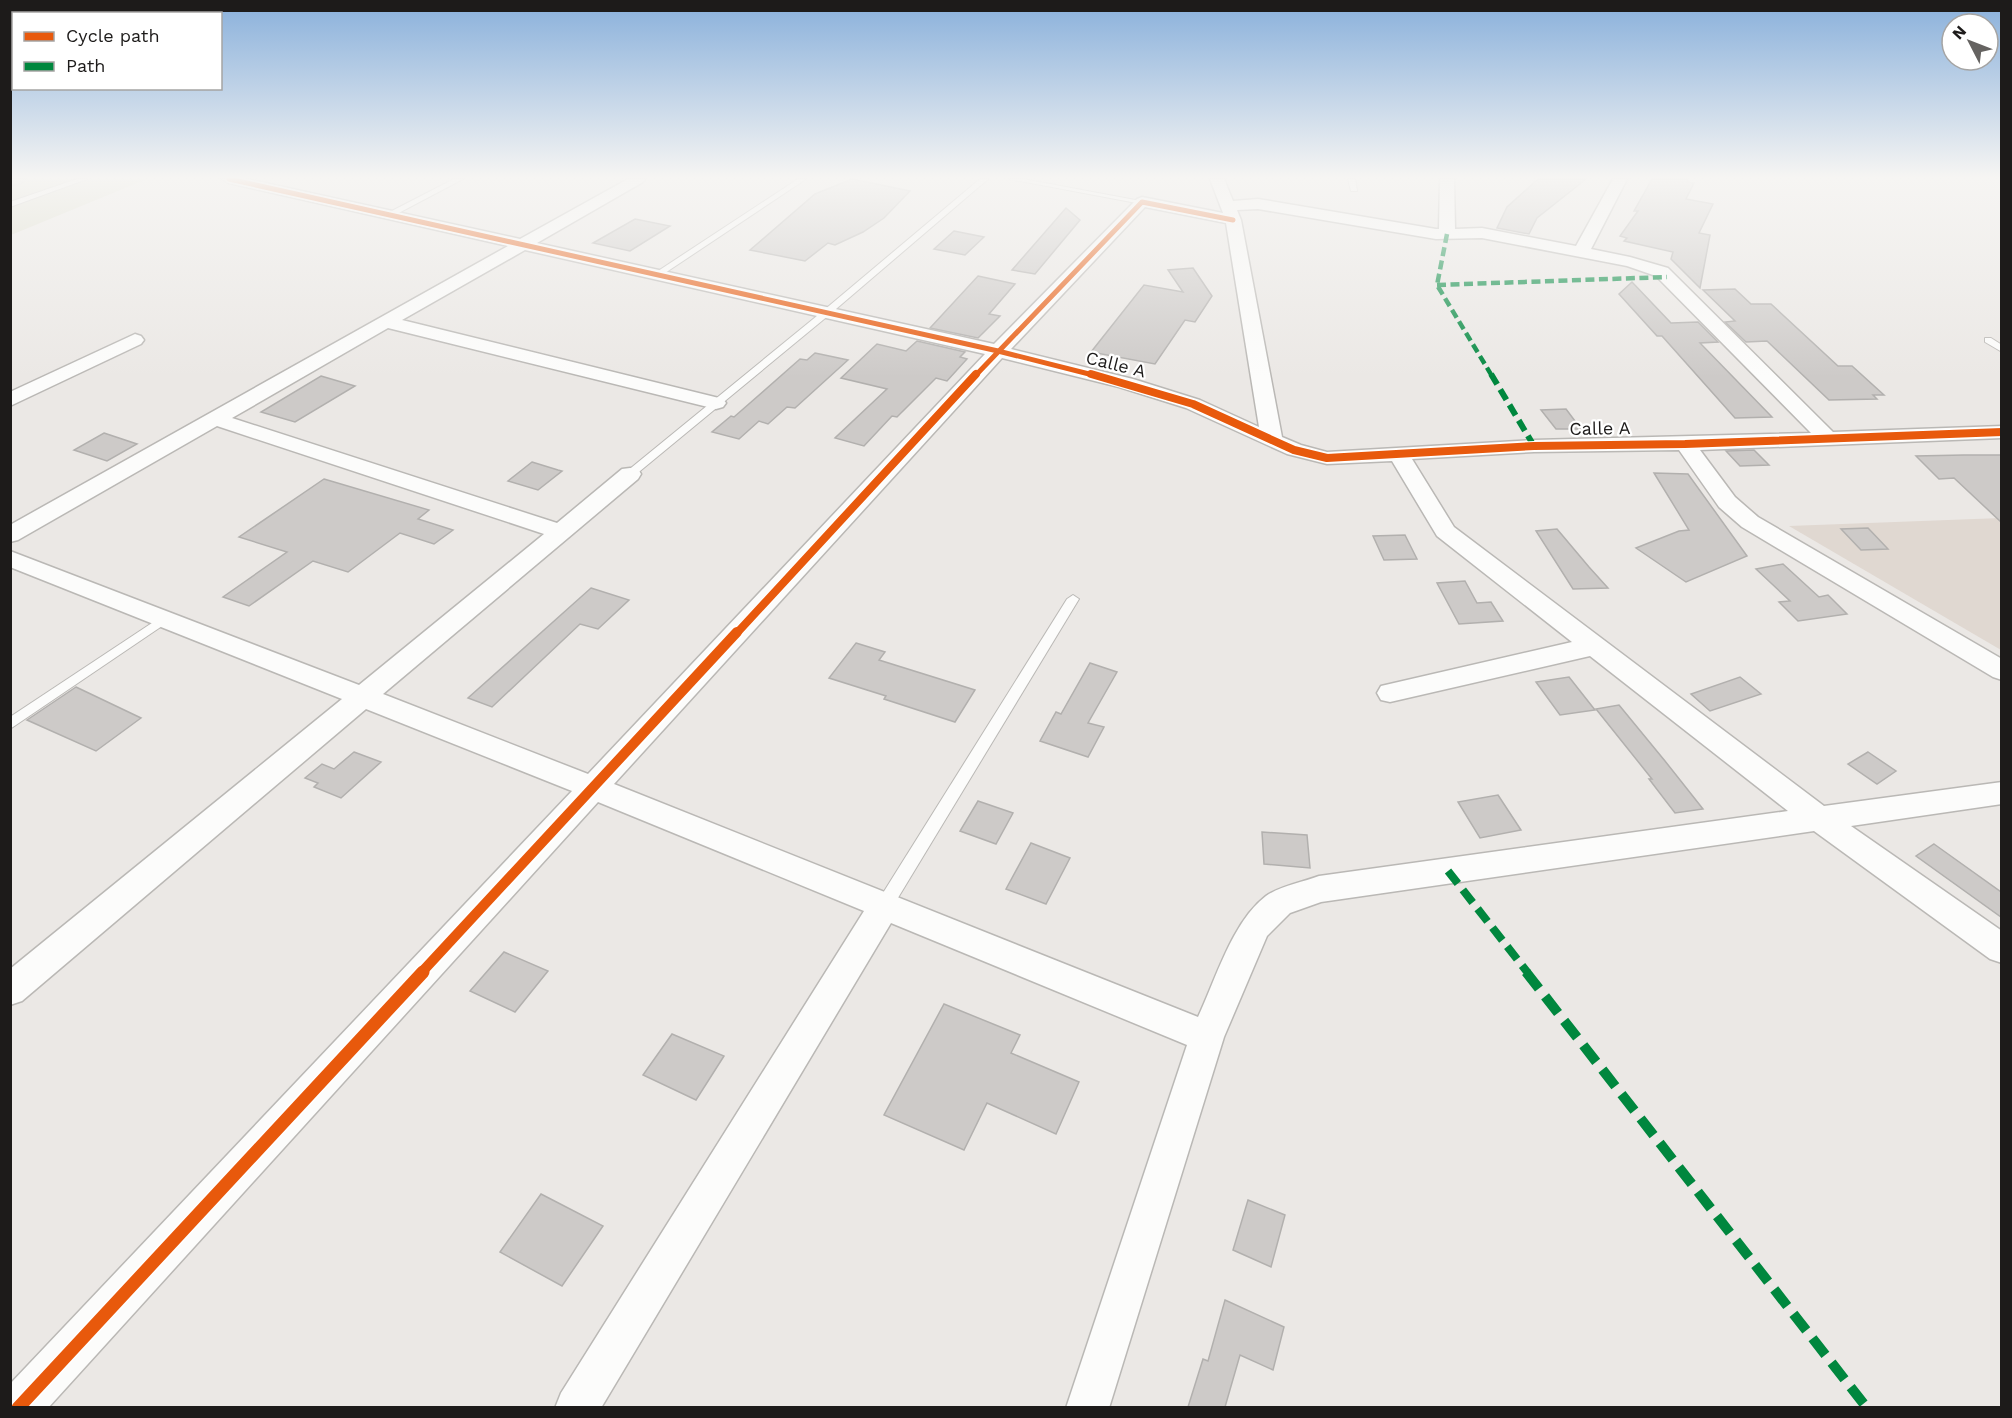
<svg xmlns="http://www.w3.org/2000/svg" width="2012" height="1418" viewBox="0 0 2012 1418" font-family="'Work Sans',sans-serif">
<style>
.built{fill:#e0d8d1}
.green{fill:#d9dac7}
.building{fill:#cdcac8;stroke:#b2b0ae;stroke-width:1.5}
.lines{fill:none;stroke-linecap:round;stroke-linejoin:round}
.service-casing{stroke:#bab8b5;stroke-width:2}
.minor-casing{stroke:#bab8b5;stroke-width:3}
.trunk-casing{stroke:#c6c5c3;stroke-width:3}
.service{fill:#fcfcfb;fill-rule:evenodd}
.minor{fill:#fcfcfb;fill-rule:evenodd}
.trunk{fill:#dcd8cd;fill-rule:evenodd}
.quiet-far3{stroke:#00873e;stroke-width:4.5;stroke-dasharray:9 4.5;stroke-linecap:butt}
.quiet-far2{stroke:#00873e;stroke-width:6;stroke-dasharray:12 6;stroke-linecap:butt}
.quiet-far1{stroke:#00873e;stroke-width:8;stroke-dasharray:16 8;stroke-linecap:butt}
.quiet{stroke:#00873e;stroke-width:10;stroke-dasharray:21 10;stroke-linecap:butt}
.cycleway-far3-casing{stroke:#fff;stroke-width:8}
.cycleway-far2-casing{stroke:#fff;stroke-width:10}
.cycleway-far1-casing{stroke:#fff;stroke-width:14}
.cycleway-casing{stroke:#fff;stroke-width:16}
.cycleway-far3{stroke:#e8590c;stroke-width:5}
.cycleway-far2{stroke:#e8590c;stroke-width:8}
.cycleway-far1{stroke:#e8590c;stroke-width:10}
.cycleway{stroke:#e8590c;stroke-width:13}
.labels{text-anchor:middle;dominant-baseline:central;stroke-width:4.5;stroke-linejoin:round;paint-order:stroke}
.far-street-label{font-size:18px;fill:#1d1b1a;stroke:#fff}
</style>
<rect width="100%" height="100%" fill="#ebe8e5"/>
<polygon class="built" points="2001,518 2001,650 1789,526"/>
<polygon class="green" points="11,179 147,179 11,235"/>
<g class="building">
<polygon points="852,179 910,191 884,218 863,232 835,245 828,243 805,261 750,250 815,194"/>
<polygon points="1538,179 1586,179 1537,218 1529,234 1497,228 1507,207"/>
<polygon points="1652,179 1688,179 1687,182 1694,183 1686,199 1713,204 1699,233 1710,235 1700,288 1671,259 1673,252 1624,241 1627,238 1620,236 1638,211 1634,211"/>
<polygon points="1066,208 1080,220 1035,274 1012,270"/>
<polygon points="635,219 670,226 630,251 593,243"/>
<polygon points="954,231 984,237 965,255 934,249"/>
<polygon points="1193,268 1212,296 1195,322 1185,320 1155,364 1091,352 1144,285 1183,292 1168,270"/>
<polygon points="978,276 1015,284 989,314 1000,316 978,338 930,328"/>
<polygon points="1632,282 1671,323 1698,322 1718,342 1700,343 1772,417 1735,418 1662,336 1657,336 1619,294"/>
<polygon points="1735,289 1751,304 1771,304 1838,366 1852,366 1884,395 1873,395 1877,399 1829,400 1767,341 1746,342 1725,322 1735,321 1703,290"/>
<polygon points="917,341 965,352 960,357 967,359 947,381 936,378 897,417 892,416 864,446 835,438 887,389 841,378 877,344 906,351"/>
<polygon points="815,353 848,360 795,408 787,407 768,424 759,421 739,439 712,432 731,416 734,417 800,359 807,360"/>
<polygon points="321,376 355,386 295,422 261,412"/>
<polygon points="1566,409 1581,429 1556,429 1541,410"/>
<polygon points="104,433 137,444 107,461 74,450"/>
<polygon points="1754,450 1769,465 1740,466 1726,451"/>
<polygon points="1964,455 2001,455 2001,522 1954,478 1939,479 1916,456"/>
<polygon points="532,462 558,470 562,471 538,490 508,481"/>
<polygon points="1654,473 1688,474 1747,556 1686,582 1636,548 1679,531 1689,530"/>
<polygon points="324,479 429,510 418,519 453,530 434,544 400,533 348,572 313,561 249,606 223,597 287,552 239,537"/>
<polygon points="1868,528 1888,549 1861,550 1841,529"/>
<polygon points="1557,529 1589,567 1608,588 1573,589 1536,531"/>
<polygon points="1405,535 1417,559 1384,560 1373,536"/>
<polygon points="1783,564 1819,597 1828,595 1847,614 1798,621 1779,602 1790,601 1756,569"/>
<polygon points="1465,581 1477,603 1491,602 1503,621 1459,624 1437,583"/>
<polygon points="591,588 629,600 598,629 580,624 492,707 468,698"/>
<polygon points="856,643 885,652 879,660 975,690 955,722 884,699 886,696 829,678"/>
<polygon points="1090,663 1117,672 1088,723 1104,727 1088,757 1040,741 1056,712 1061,714"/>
<polygon points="1569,677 1595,710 1560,715 1536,682"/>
<polygon points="1740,677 1761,694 1710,711 1691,694"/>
<polygon points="76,687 141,718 96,751 27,720"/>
<polygon points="1619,705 1665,761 1703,809 1675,813 1649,779 1652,779 1596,709"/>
<polygon points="354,752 381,762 341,798 314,787 318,783 305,778 322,764 334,769"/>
<polygon points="1868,752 1896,771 1877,784 1848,764"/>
<polygon points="1498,795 1521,830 1480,838 1458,802"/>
<polygon points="978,801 1013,813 996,844 960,831"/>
<polygon points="1262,832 1307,835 1310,868 1264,864"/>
<polygon points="1031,843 1070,858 1046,904 1006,889"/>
<polygon points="1934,844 2001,892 2001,917 1916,856"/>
<polygon points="504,952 548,971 515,1012 470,991"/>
<polygon points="944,1004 1020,1035 1011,1053 1079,1082 1056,1134 987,1103 964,1150 884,1115"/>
<polygon points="672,1034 724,1056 696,1100 643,1075"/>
<polygon points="541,1194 603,1226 562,1286 500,1252"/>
<polygon points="1248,1200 1285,1215 1271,1267 1233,1250"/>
<polygon points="1225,1300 1284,1327 1273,1370 1240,1355 1225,1407 1188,1407 1203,1359 1208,1361"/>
</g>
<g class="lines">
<g class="service-casing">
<g id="service">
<polygon points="77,179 87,179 10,207 10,202"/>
<polygon points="454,179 463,179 391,217 384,215"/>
<polygon points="798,179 806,179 659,277 652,275"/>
<polygon points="980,179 988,179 829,315 634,476 626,476 626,472 823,311"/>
<polygon points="1009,179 1023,179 1146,202 1142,204"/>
<polygon points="1348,179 1355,179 1357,191 1351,191"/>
<polygon points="1985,338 1991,338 2002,345 2002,352 1985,342"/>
<polygon points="1073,595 1079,599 890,911 884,913 878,911 876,906 878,901 1067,599"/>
<polygon points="164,615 168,616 170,619 168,622 10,729 10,717"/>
</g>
</g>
<g class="minor-casing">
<g id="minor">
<path d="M222,179H247L520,239L628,179H645L643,182L537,243L994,344L1137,199L1142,197L1223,213L1210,179H1224L1233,201L1258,199L1436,229H1439L1440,179H1454L1455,229L1482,228L1576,246L1613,179H1627L1591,249L1630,257L1668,268L1833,432L2002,426V438L1700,450L1735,497L1758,517L2002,659V680L1993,677L1742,527L1719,507L1679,450L1534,452L1412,459L1454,527L1824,806L2002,782V804L1851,826L2002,931V963L1990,959L1814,831L1321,902L1290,913L1267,936L1224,1037L1109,1408H1066L1187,1045L891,923L601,1408H555L561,1393L864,911L598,802L48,1408H10V1384L572,791L366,709L22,1001L10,1005V969L342,699L10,567V551L359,685L544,534L217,426L18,540L10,542V525L508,246L229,183ZM1145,207L1226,223L1259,427L1200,400L1133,379L1011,349ZM1258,209L1436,239L1482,238L1627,266L1656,276L1811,433L1534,440L1327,452L1301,445L1282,437L1241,220L1237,210ZM525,250L985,354L588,774L383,694L638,479L641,474L638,469L630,468L622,469L557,523L232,418L388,328L716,409L723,407L726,403L723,399L402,320ZM1002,358L1119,387L1186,408L1287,454L1327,464L1392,461L1437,536L1572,642L1381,686L1377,693L1381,700L1390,702L1590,656L1788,811L1319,876C1303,882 1280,886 1266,896C1232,922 1216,979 1198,1017L614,784Z"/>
<polygon points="135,334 141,336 144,340 141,344 10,406 10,392"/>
</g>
</g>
<g class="trunk-casing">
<polygon id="trunk" points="10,179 24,179 21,183 10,185"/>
</g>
<use href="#service" class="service"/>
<use href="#minor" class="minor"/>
<use href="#trunk" class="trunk"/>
<g class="quiet-far3">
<polyline points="1447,234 1437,285 1492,376"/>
<polyline points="1437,285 1667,277"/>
</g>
<polyline class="quiet-far2" points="1491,374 1534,446"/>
<polyline class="quiet-far1" points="1448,871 1528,973"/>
<polyline class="quiet" points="1526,972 1867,1408"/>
<g class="cycleway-far3-casing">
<g id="cycleway-far3">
<polyline points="229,179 998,351 1097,376"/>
<polyline points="975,376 1142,202 1233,220"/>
</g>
</g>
<g class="cycleway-far2-casing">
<g id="cycleway-far2">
<polyline points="1091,374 1193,404 1294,450 1327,458 1534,446 1685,444 2002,432"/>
<polyline points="736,634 976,374"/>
</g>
</g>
<g class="cycleway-far1-casing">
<polyline id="cycleway-far1" points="421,973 737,632"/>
</g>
<g class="cycleway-casing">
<polyline id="cycleway" points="18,1408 423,972"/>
</g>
<use href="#cycleway-far3" class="cycleway-far3"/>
<use href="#cycleway-far2" class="cycleway-far2"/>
<use href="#cycleway-far1" class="cycleway-far1"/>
<use href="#cycleway" class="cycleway"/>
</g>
<linearGradient id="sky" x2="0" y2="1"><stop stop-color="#89b0db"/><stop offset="0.47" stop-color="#f6f5f3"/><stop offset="1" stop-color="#f6f5f3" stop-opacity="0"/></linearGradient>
<rect width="2012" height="377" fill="url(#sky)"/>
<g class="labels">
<g class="far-street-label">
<text transform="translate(1116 364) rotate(14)">Calle A</text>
<text transform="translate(1600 428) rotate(-1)">Calle A</text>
</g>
</g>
<rect width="2012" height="1418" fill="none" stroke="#1d1b1a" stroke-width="24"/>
<rect x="12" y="12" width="210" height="78" fill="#ffffff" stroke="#a5a4a3" stroke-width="1.5"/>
<rect x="24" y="32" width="30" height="9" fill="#e8590c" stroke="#a5a4a3" stroke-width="1.5"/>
<text x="66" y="42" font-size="18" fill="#1d1b1a">Cycle path</text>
<rect x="24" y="62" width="30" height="9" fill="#00873e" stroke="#a5a4a3" stroke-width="1.5"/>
<text x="66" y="72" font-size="18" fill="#1d1b1a">Path</text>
<g transform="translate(1970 42) rotate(312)"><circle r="28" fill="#ffffff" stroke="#a5a4a3" stroke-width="1.5"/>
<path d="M0-4.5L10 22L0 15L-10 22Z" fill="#656361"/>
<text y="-9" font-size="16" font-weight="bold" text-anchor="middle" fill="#1d1b1a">N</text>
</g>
</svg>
